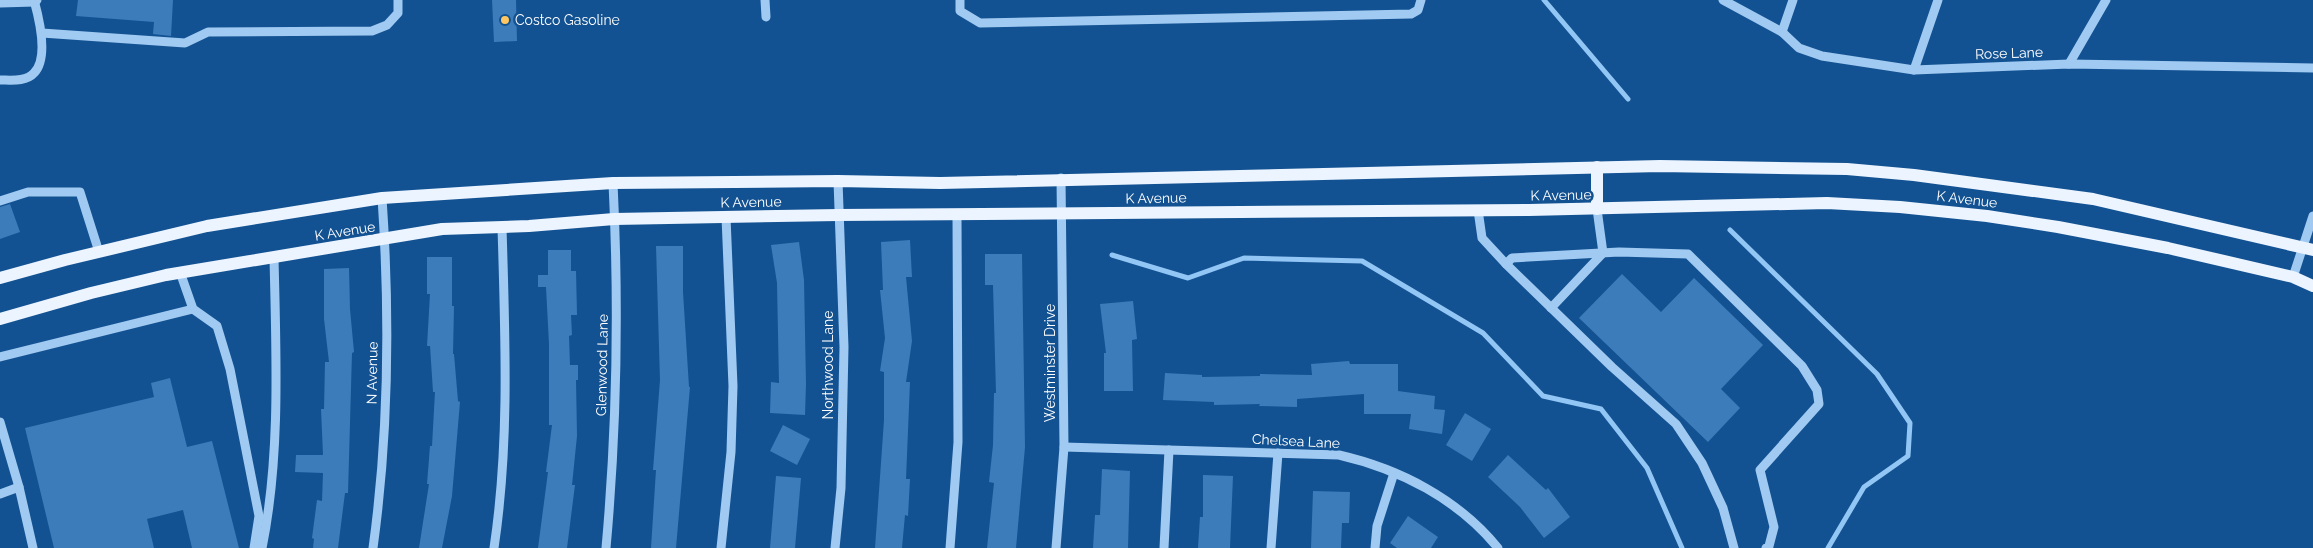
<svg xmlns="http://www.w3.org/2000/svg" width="2313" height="548" viewBox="0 0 2313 548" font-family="Raleway,sans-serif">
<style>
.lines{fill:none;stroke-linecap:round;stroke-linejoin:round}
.stream{stroke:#92c6f5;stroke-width:5}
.building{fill:#3c7cba}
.minor{stroke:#a0caf2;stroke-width:9}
.major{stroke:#ebf4ff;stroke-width:12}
.poi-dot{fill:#ffc761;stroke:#135292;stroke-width:2}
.labels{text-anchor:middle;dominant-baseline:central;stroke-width:5;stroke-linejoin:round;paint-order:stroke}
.poi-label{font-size:14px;fill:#fff;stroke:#135292;text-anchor:start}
.street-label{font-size:14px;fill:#fff;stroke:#135292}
</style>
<rect width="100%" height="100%" fill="#135292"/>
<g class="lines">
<g class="stream">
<polyline points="1544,0 1628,99"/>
<polyline points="1730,230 1877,374 1910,423 1908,456 1864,487 1828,548"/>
<polyline points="1112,255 1188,278 1244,258 1362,261 1483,333 1543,396 1601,409 1647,468 1682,548"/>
</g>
</g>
<g class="building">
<polygon points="78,0 173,0 171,36 153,34 154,22 76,16"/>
<polygon points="492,0 516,0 517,41 494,42"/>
<polygon points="10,204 20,232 0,239 0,207"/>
<polygon points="910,240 912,277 906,277 912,341 906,382 910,382 906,479 910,479 908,516 905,515 902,548 875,548 884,420 884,372 880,371 885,338 880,290 883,290 881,242"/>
<polygon points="799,242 804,280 806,384 805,415 770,413 771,382 779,383 777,283 771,245"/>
<polygon points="656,246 683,246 683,292 689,387 690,387 676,548 651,548 656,470 653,470 660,380"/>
<polygon points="548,250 571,250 571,271 576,271 577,315 571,315 572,335 569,336 570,365 578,365 578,380 576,380 577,436 572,485 575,485 567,548 538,548 548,472 546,472 552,425 549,425 549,344 546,287 538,287 538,275 548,275"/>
<polygon points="985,254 1022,254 1025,447 1016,548 987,548 994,483 989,482 993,445 994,393 996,393 993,285 985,285"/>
<polygon points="427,257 452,257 452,306 454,306 453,354 454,354 458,401 460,402 452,496 442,548 419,548 429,484 427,484 430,446 432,446 435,392 433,392 430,346 427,346 430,294 427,294"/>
<polygon points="349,268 350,309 354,352 352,353 348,493 345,493 338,548 313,548 314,539 312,538 317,500 322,501 323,473 295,472 296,455 323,455 321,409 324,409 325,362 329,362 324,319 324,269"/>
<polygon points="1622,274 1661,312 1694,278 1763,345 1721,389 1740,408 1708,442 1579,318"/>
<polygon points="1133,301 1137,339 1132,340 1133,391 1104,391 1104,353 1106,353 1100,304"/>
<polygon points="1349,361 1350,364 1398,364 1398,391 1435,396 1434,409 1445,410 1442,434 1409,429 1411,414 1364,414 1364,394 1297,399 1297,407 1259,406 1260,404 1214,405 1214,402 1163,400 1165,373 1202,375 1202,377 1260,376 1260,374 1312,375 1311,364"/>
<polygon points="170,378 187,447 212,441 239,548 192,548 183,510 147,519 154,548 54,548 25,428 154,397 151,383"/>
<polygon points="1465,413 1491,429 1472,461 1446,445"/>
<polygon points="783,425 810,439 797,465 770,451"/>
<polygon points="1508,455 1546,490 1548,488 1570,517 1544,538 1520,507 1488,477"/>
<polygon points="1102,469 1130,471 1128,548 1093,548 1095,515 1100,515"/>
<polygon points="1203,475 1233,476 1230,548 1198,548 1200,517 1203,517"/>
<polygon points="776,476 801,478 795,548 770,548"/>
<polygon points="1313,491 1350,492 1349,523 1342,523 1341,548 1311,548"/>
<polygon points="1408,516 1438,537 1431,548 1397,548 1390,543"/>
</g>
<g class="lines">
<g class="minor">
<polyline points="765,0 766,17"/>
<polyline points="960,0 960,11 980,23 1411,14 1418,10 1421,0"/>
<polyline points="1723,0 1782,32 1799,48 1822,56 1914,70 2069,64 2313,68"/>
<polyline points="0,3 35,2 37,0"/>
<polyline points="1782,32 1793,0"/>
<polyline points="42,33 185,43 208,32 372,31 387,25 398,13 398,0"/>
<polyline points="2069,64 2106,0"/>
<polyline points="1914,70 1938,0"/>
<path d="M0,80C11,80 26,82 34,73C49,58 39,18 34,0"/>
<polyline points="0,201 28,192 80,192 99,252"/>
<polyline points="1597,209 1603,253"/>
<polyline points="1478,210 1482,238 1506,264"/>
<polyline points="180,272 193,309 217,326 230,369 259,516 254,548"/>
<polyline points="2293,277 2313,216"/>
<polyline points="1551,308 1603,253"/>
<polyline points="0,357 193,309"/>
<polyline points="0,422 19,487"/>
<path d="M1064,447L1339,455C1400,469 1458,499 1498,548"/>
<polyline points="0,494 19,487 33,548"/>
<path d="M262,548C281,455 276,352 274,257"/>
<path d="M373,548C389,432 390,315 382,198"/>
<path d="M494,548C510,441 505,334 502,227"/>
<path d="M606,548C617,426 619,305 613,183"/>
<polyline points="721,548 731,452 733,386 726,217"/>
<polyline points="835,548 841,488 844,347 838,181"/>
<polyline points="950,548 958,442 957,215"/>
<polyline points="1056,548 1064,447 1061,178"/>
<polyline points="1164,548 1169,450"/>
<polyline points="1271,548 1278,453"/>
<polyline points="1375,548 1377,526 1394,473"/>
<polyline points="1734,548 1723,508 1702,463 1676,424 1612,367 1506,264 1512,258 1619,252 1688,254 1802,366 1817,390 1819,404 1760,470 1774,527 1769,546 1766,548"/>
</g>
<g class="major">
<polyline points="1597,167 1597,209"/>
<polyline points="0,278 65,260 207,226 382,198 613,183 838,181 940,183 1660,166 1847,169 1914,175 2093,199 2313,250"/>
<polyline points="0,319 91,293 166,275 442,229 529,226 614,219 838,215 1529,210 1827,203 1900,207 1987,216 2058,227 2168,248 2293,277 2313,286"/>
</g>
</g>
<circle class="poi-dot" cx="505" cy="20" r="5"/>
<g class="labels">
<g class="poi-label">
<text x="515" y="20">Costco Gasoline</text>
</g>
<g class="street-label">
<text transform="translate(2009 53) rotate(-2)">Rose Lane</text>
<text transform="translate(1561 195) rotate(-1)">K Avenue</text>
<text transform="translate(1156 198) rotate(-1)">K Avenue</text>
<text transform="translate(1967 199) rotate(7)">K Avenue</text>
<text transform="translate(751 202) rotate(-1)">K Avenue</text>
<text transform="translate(345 231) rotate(-9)">K Avenue</text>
<text transform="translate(1050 363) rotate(-90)">Westminster Drive</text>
<text transform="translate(602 365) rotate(-89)">Glenwood Lane</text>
<text transform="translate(828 365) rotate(-90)">Northwood Lane</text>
<text transform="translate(372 373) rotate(-89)">N Avenue</text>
<text transform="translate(1296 441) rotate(3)">Chelsea Lane</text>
</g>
</g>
</svg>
